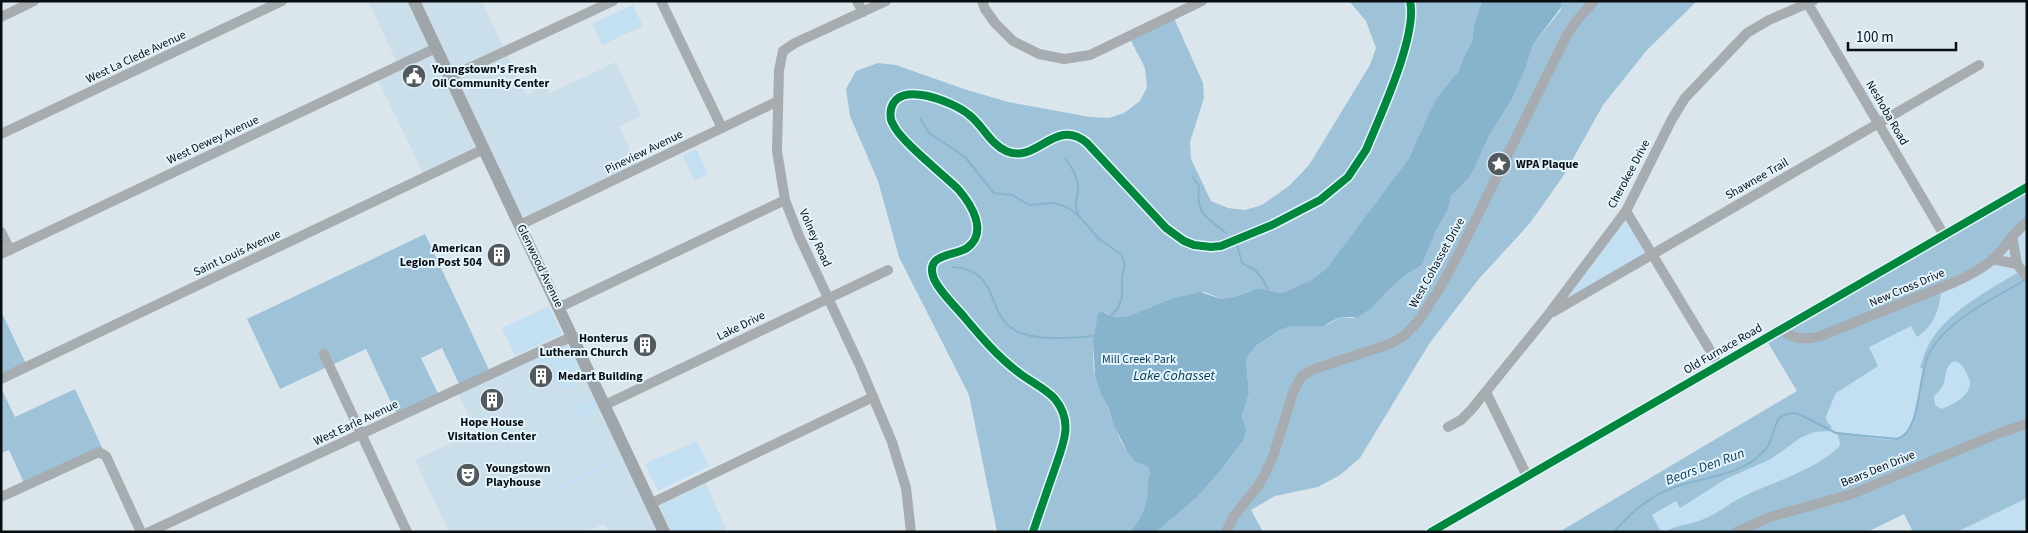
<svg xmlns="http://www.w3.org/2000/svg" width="2028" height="533" viewBox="0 0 2028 533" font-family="'Source Sans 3',sans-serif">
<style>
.built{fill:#cbdfeb}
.green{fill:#c2e0f2}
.forest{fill:#9ec3d9;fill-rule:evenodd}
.water{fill:#87b3cd}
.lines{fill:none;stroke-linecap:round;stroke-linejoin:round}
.stream{stroke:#87b3cd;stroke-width:2}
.minor{stroke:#a7acb0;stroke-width:10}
.major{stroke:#9fa5a9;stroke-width:12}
.cycleway-casing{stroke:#e4f4fd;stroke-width:11}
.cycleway{stroke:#00873e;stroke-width:8}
.labels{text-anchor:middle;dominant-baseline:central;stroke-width:4;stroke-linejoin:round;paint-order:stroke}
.street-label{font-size:12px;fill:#080e12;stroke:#e4f4fd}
.poi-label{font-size:12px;font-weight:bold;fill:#080e12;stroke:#e4f4fd;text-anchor:start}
.park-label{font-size:12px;fill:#0c3d56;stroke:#e4f4fd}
.water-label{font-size:14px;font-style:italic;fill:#043850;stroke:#e4f4fd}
</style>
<rect width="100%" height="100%" fill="#dbe6ec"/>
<g class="built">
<polygon points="368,1 482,1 526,95 546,85 550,93 616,62 641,116 619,127 639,168 520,225 484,149 425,177 376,76 398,65"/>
<polygon points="573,336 651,503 705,481 727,532 609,532 604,524 586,532 449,532 415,460 476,431 456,390"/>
</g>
<g class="green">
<polygon points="633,5 643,26 602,45 592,24"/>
<polygon points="696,149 708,174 695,181 683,156"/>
<polygon points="2027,187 2027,532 1913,532 1904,514 1867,532 1560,532 1797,391"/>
<polygon points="1626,211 1652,255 1548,315"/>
<polygon points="549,306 562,334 515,356 502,328"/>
<polygon points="568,345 584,379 561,390 558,384 552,384 547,370 550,367 547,361 540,364 542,369 539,370 534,361"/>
<polygon points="593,398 598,409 580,418 575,406"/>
<polygon points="514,413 517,414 521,422 520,424 505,431 501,422 502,418"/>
<polygon points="697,441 709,466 658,491 645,464"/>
<polygon points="619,458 620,461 556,491 551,490"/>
<polygon points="706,486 722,521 713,532 673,532 661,506"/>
</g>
<g class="forest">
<path d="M1349,1H1482L1474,24L1472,41L1464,56L1458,72L1427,121L1409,158L1326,269L1311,280L1285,292L1280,293L1263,289L1249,291L1233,297L1221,299L1205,292L1170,299L1129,316L1112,317L1103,311L1100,312C1094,325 1091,362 1095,376C1098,387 1104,397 1108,408C1116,429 1123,459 1147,465L1152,473C1146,481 1148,486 1147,496C1145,510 1139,521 1130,532H997L969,395L899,257L878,181L850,116L846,89L856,71L878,63L896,65L964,89L1008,102L1090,117L1109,118L1124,113L1140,101L1147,87L1145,68L1129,37L1173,16L1203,83L1204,98L1190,142L1191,159L1211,201L1228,208L1245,210L1262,205L1289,186L1309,165L1370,65L1376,48L1366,21Z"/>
<polygon points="1561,1 1697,1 1647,50 1603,105 1564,175 1530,223 1478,280 1429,344 1360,458 1340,475 1318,487 1275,496 1251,510 1263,532 1156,532 1195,498 1225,465 1243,441 1244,423 1242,416 1249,394 1246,361 1249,354 1257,345 1280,330 1291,326 1316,326 1329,324 1340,317 1353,318 1404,276 1422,265 1436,231 1448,210 1451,196 1468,179 1474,170 1488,138 1512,99 1526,67 1533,45 1560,11 1562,6"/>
<path d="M2027,187V222L1999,252L1942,287C1938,310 1937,323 1917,337L1911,326L1869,347L1878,366L1836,393L1826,416L1827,422L1832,427L1829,431L1814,432L1800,438L1771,459L1726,479L1680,508L1676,501L1652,515L1661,532H1559L1797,391L1765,338Z"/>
<polygon points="425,234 491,374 461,388 442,348 421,358 440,398 398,417 366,349 280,389 247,319"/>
<path d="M2027,267V498L1957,532H1913L1904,514L1867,532H1665C1677,524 1690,525 1704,519C1718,513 1730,503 1744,496C1776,481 1813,471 1839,447L1840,443L1837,433C1854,434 1885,442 1899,439C1916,435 1920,384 1924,369L1920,368C1923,358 1926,348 1932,339C1952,308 1996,286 2027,267ZM1955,361C1961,363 1963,366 1966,372C1967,375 1970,379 1970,383C1970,396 1951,406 1941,409L1935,405L1934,397C1936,394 1940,390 1942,387C1947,378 1944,365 1955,361Z"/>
<polygon points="1,311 27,366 1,379"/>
<polygon points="1,388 15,417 75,389 106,456 103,454 25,485 9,450 1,453"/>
</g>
<path class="water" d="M1482,1H1561L1562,6L1533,45L1526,67L1512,99L1488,138L1474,170L1468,179L1451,196L1448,210L1436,231L1422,265L1404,276L1387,291L1373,307L1358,317H1340L1323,326H1291L1280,330L1257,345L1249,354L1246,361L1249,394L1242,416L1246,431L1243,441L1225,465L1197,497L1156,532H1130C1139,521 1145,510 1147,496C1148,486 1146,481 1151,473L1147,466L1135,462L1127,451L1114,426L1108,407L1101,394L1095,376L1093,341L1098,314L1102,311L1112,317L1129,316L1170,299L1200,292L1221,299L1233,297L1256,289H1263L1280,293L1285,292L1311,280L1326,269L1409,158L1436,99L1458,72L1464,56L1472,41L1474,24Z"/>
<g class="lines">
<g class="stream">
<polyline points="920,118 929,133 965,157 994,193 1012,195 1029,205 1053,203 1067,207 1078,215 1099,239 1122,255 1125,265 1122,276 1122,297 1118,308 1110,317"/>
<path d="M1065,158C1071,166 1078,177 1078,187C1078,199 1073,202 1078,214"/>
<path d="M1192,176L1199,186C1196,215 1205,216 1226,233"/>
<polyline points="1237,245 1242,263 1255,270 1262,278 1268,289"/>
<path d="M953,267C1001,271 985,311 1013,329C1033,342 1071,338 1093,336"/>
<path d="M1614,532C1630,513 1652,495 1675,487C1704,477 1741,476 1763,452C1773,443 1772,430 1779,418L1787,414L1794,413L1801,415L1836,433L1897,439C1921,433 1918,376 1928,356C1944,321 1993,299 2025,280"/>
</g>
<g class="minor">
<polyline points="661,1 722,128"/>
<polyline points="857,1 863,12"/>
<polyline points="886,1 795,43 783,51 779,70 777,151 785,200 799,236 860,366 892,442 906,488 911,532"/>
<polyline points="982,1 985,9 995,23 1013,41 1039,54 1064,59 1090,55 1202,1"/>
<polyline points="1808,4 1944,235"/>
<polyline points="1,17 34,1"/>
<polyline points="450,77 613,1"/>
<polyline points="1,134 282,1"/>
<polyline points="1626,211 1719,365"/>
<polyline points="520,225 778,101"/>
<polyline points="1,232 10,250"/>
<polyline points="2012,236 2017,264 2027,277"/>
<polyline points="1,254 436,48"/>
<polyline points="1992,259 2017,264"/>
<polyline points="560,307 785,200"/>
<polyline points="1553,312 1979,65"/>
<path d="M1781,329C1794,340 1805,340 1821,336L1955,282C1968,276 1982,269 1992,260C2005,248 2013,233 2027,222"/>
<polyline points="324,354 407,532"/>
<polyline points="1,379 484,149"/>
<polyline points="1486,392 1527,476"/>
<polyline points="605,405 888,270"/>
<polyline points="1448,427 1461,420 1471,410 1548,315 1626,211 1672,119 1685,98 1747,33 1769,20 1813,1"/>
<polyline points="1,497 99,452 106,456 141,532"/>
<polyline points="652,503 873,397"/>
<polyline points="149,532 573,336"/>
<polyline points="1226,532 1234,516 1258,486 1265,474 1274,454 1293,392 1302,376 1314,369 1390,344 1405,335 1419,320 1440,288 1461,249 1567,35 1577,20 1594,1"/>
<polyline points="1431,532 2027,187"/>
<polyline points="1736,532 1770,517 1852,494 2002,432 2027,424"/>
</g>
<polyline class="major" points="414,1 664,532"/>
<g class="cycleway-casing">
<g id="cycleway">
<path d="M1033,532C1040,511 1047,491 1054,471C1058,459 1063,447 1065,434C1067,421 1063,409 1055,399C1045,388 1029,381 1018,372C998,357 981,337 965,318C956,307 936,288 933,276C926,253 956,256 967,248C989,232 971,204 958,189C943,174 900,141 893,124C890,120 890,115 891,109C898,79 953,102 968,114C982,124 990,144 1006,151C1037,165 1055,116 1087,143L1166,228L1184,241L1194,245L1211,247L1221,246L1272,225L1320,200L1348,177L1366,150C1380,116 1418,35 1410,1"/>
<polyline points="1431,532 2027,187"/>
</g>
</g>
<use href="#cycleway" class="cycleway"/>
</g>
<defs>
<g id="civic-disc" transform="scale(1.25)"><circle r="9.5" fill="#525a5e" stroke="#e4f4fd"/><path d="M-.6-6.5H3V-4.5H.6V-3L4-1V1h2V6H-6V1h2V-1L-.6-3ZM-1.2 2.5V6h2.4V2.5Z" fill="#fff"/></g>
<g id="sight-disc" transform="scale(1.25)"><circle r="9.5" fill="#525a5e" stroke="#e4f4fd"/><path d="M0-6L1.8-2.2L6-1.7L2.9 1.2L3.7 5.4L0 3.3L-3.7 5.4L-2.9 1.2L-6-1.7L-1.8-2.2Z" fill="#fff"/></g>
<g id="building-disc" transform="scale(1.25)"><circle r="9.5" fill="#525a5e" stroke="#e4f4fd"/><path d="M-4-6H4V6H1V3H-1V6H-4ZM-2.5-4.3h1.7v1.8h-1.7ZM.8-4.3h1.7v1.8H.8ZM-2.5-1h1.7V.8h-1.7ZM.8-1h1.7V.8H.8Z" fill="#fff"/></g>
<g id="theatre-disc" transform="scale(1.25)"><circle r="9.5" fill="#525a5e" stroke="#e4f4fd"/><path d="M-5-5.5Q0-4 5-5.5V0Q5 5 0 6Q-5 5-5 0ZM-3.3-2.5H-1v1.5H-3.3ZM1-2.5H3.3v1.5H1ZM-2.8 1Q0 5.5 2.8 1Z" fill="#fff"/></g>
</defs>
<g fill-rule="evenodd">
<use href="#civic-disc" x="414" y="76"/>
<use href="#sight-disc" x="1499" y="164"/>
<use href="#building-disc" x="499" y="255"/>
<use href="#building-disc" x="645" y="345"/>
<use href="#building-disc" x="541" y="376"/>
<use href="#building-disc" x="492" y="400"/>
<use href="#theatre-disc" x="468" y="475"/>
</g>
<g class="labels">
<g class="street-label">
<text transform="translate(136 57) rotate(-25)">West La Clede Avenue</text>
<text transform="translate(1887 113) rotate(60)">Neshoba Road</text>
<text transform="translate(213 140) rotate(-25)">West Dewey Avenue</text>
<text transform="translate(644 152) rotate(-26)">Pineview Avenue</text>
<text transform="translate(1629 174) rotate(-62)">Cherokee Drive</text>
<text transform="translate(1757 179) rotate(-30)">Shawnee Trail</text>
<text transform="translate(815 238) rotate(66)">Volney Road</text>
<text transform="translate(237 253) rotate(-25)">Saint Louis Avenue</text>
<text transform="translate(1437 263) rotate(-61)">West Cohasset Drive</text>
<text transform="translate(540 266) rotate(64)">Glenwood Avenue</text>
<text transform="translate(1907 288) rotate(-23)">New Cross Drive</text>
<text transform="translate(741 326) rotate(-26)">Lake Drive</text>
<text transform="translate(1723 349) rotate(-30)">Old Furnace Road</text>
<text transform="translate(356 423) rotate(-25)">West Earle Avenue</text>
<text transform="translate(1878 469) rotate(-22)">Bears Den Drive</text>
</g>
<g class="poi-label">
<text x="432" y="69">Youngstown's Fresh<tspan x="432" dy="14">Oil Community Center</tspan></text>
<text x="1516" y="164">WPA Plaque</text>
<text x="482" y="248" text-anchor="end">American<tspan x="482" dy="14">Legion Post 504</tspan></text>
<text x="628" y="338" text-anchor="end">Honterus<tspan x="628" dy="14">Lutheran Church</tspan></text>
<text x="558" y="376">Medart Building</text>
<text x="492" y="422" text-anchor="middle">Hope House<tspan x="492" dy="14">Visitation Center</tspan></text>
<text x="486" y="468">Youngstown<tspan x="486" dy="14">Playhouse</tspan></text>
</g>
<g class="park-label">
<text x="1139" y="359">Mill Creek Park</text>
</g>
<g class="water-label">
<text x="1174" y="376">Lake Cohasset</text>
<text transform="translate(1705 467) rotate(-20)">Bears Den Run</text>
</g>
</g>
<rect width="2028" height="533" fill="none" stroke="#080e12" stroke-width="5"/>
<path d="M1848 42v8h108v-8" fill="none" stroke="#080e12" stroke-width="2.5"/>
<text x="1856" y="42" font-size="15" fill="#080e12" stroke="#e4f4fd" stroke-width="4" paint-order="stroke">100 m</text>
</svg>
